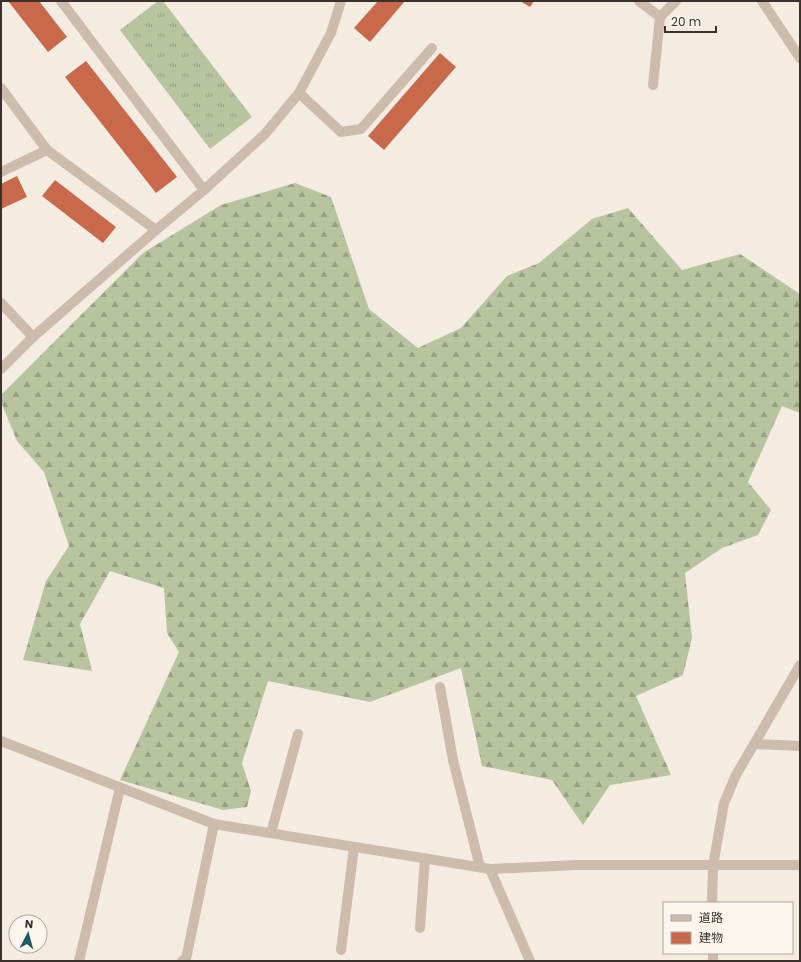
<svg xmlns="http://www.w3.org/2000/svg" width="801" height="962" viewBox="0 0 801 962" font-family="Poppins,'Noto Sans JP',sans-serif">
<style>
.grass{fill:url(#grass-tufts)}
.forest{fill:url(#forest-firs)}
.building{fill:#c8694b}
.lines{fill:none;stroke-linecap:round;stroke-linejoin:round}
.minor{stroke:#cdbbac;stroke-width:10}
</style>
<defs>
<pattern id="grass-tufts" width="24" height="20" patternUnits="userSpaceOnUse"><rect width="24" height="20" fill="#b8c4a0"/><path d="M3 7l-1-3M5 7V3M7 7l1-3M15 17l-1-3M17 17v-4M19 17l1-3" fill="none" stroke="#97a083"/></pattern>
<pattern id="forest-firs" width="22" height="20" patternUnits="userSpaceOnUse"><rect width="22" height="20" fill="#b8c4a0"/><path d="M5 1l3.5 6h-7zM16 11l3.5 6h-7z" fill="#97a083"/></pattern>
</defs>
<rect width="100%" height="100%" fill="#f4ebe1"/>
<polygon class="grass" points="158,1 163,1 252,117 210,149 120,30"/>
<polygon class="forest" points="295,183 331,197 369,309 418,348 461,328 507,276 539,263 592,219 628,208 682,270 740,254 800,294 800,413 782,406 748,482 771,510 758,535 722,548 685,573 692,638 683,675 636,696 671,775 610,785 583,825 552,780 482,766 461,668 370,702 268,681 242,763 251,791 247,807 223,810 120,780 179,652 167,633 164,588 110,571 80,624 92,671 23,660 46,581 69,546 44,472 17,441 1,402 1,395 143,253 221,205"/>
<g class="building">
<polygon points="8,1 39,1 67,37 48,52"/>
<polygon points="378,1 405,1 370,42 354,28"/>
<polygon points="520,1 534,1 530,7"/>
<polygon points="440,53 456,67 384,150 368,136"/>
<polygon points="86,61 177,177 156,193 65,77"/>
<polygon points="17,176 27,197 1,209 1,184"/>
<polygon points="55,180 116,227 103,243 42,196"/>
</g>
<g class="lines">
<g class="minor">
<polyline points="61,1 204,190"/>
<polyline points="639,1 660,17 676,1"/>
<polyline points="762,1 800,58"/>
<polyline points="653,85 660,17"/>
<polyline points="1,88 47,150 156,230"/>
<polyline points="299,93 341,132 361,129 432,48"/>
<polyline points="1,172 47,150"/>
<polyline points="1,303 33,337"/>
<polyline points="1,369 33,337 156,230 204,190 265,134 299,93 331,33 341,1"/>
<polyline points="440,687 453,760 480,867"/>
<polyline points="1,741 214,824 490,869 577,865 800,865"/>
<polyline points="755,744 800,746"/>
<polyline points="271,833 298,734"/>
<polyline points="490,869 530,961"/>
<polyline points="712,903 713,866 724,803 736,775 800,665"/>
<polyline points="420,928 425,858"/>
<polyline points="341,950 354,847"/>
<polyline points="713,953 713,961"/>
<polyline points="79,961 120,788"/>
<polyline points="182,961 186,959 214,824"/>
</g>
</g>
<rect width="801" height="962" fill="none" stroke="#3b302b" stroke-width="4"/>
<rect x="663" y="902" width="130" height="52" fill="#fbf5ee" stroke="#aea6a0"/>
<rect x="671" y="915" width="20" height="6" fill="#cdbbac" stroke="#aea6a0"/>
<text x="699" y="922" font-size="12" fill="#3b302b">道路</text>
<rect x="671" y="932" width="20" height="12" fill="#c8694b" stroke="#aea6a0"/>
<text x="699" y="942" font-size="12" fill="#3b302b">建物</text>
<g transform="translate(28 934) rotate(6)"><circle r="19" fill="#fbf5ee" stroke="#aea6a0"/>
<path d="M0-3L7 15L0 10L-7 15Z" fill="#1f5a5e"/>
<text y="-6" font-size="11" font-weight="bold" text-anchor="middle" fill="#3b302b">N</text>
</g>
<path d="M665 26v6h51v-6" fill="none" stroke="#3b302b" stroke-width="2"/>
<text x="671" y="26" font-size="12" fill="#3b302b" stroke="#fbf5ee" stroke-width="3" paint-order="stroke">20 m</text>
</svg>
